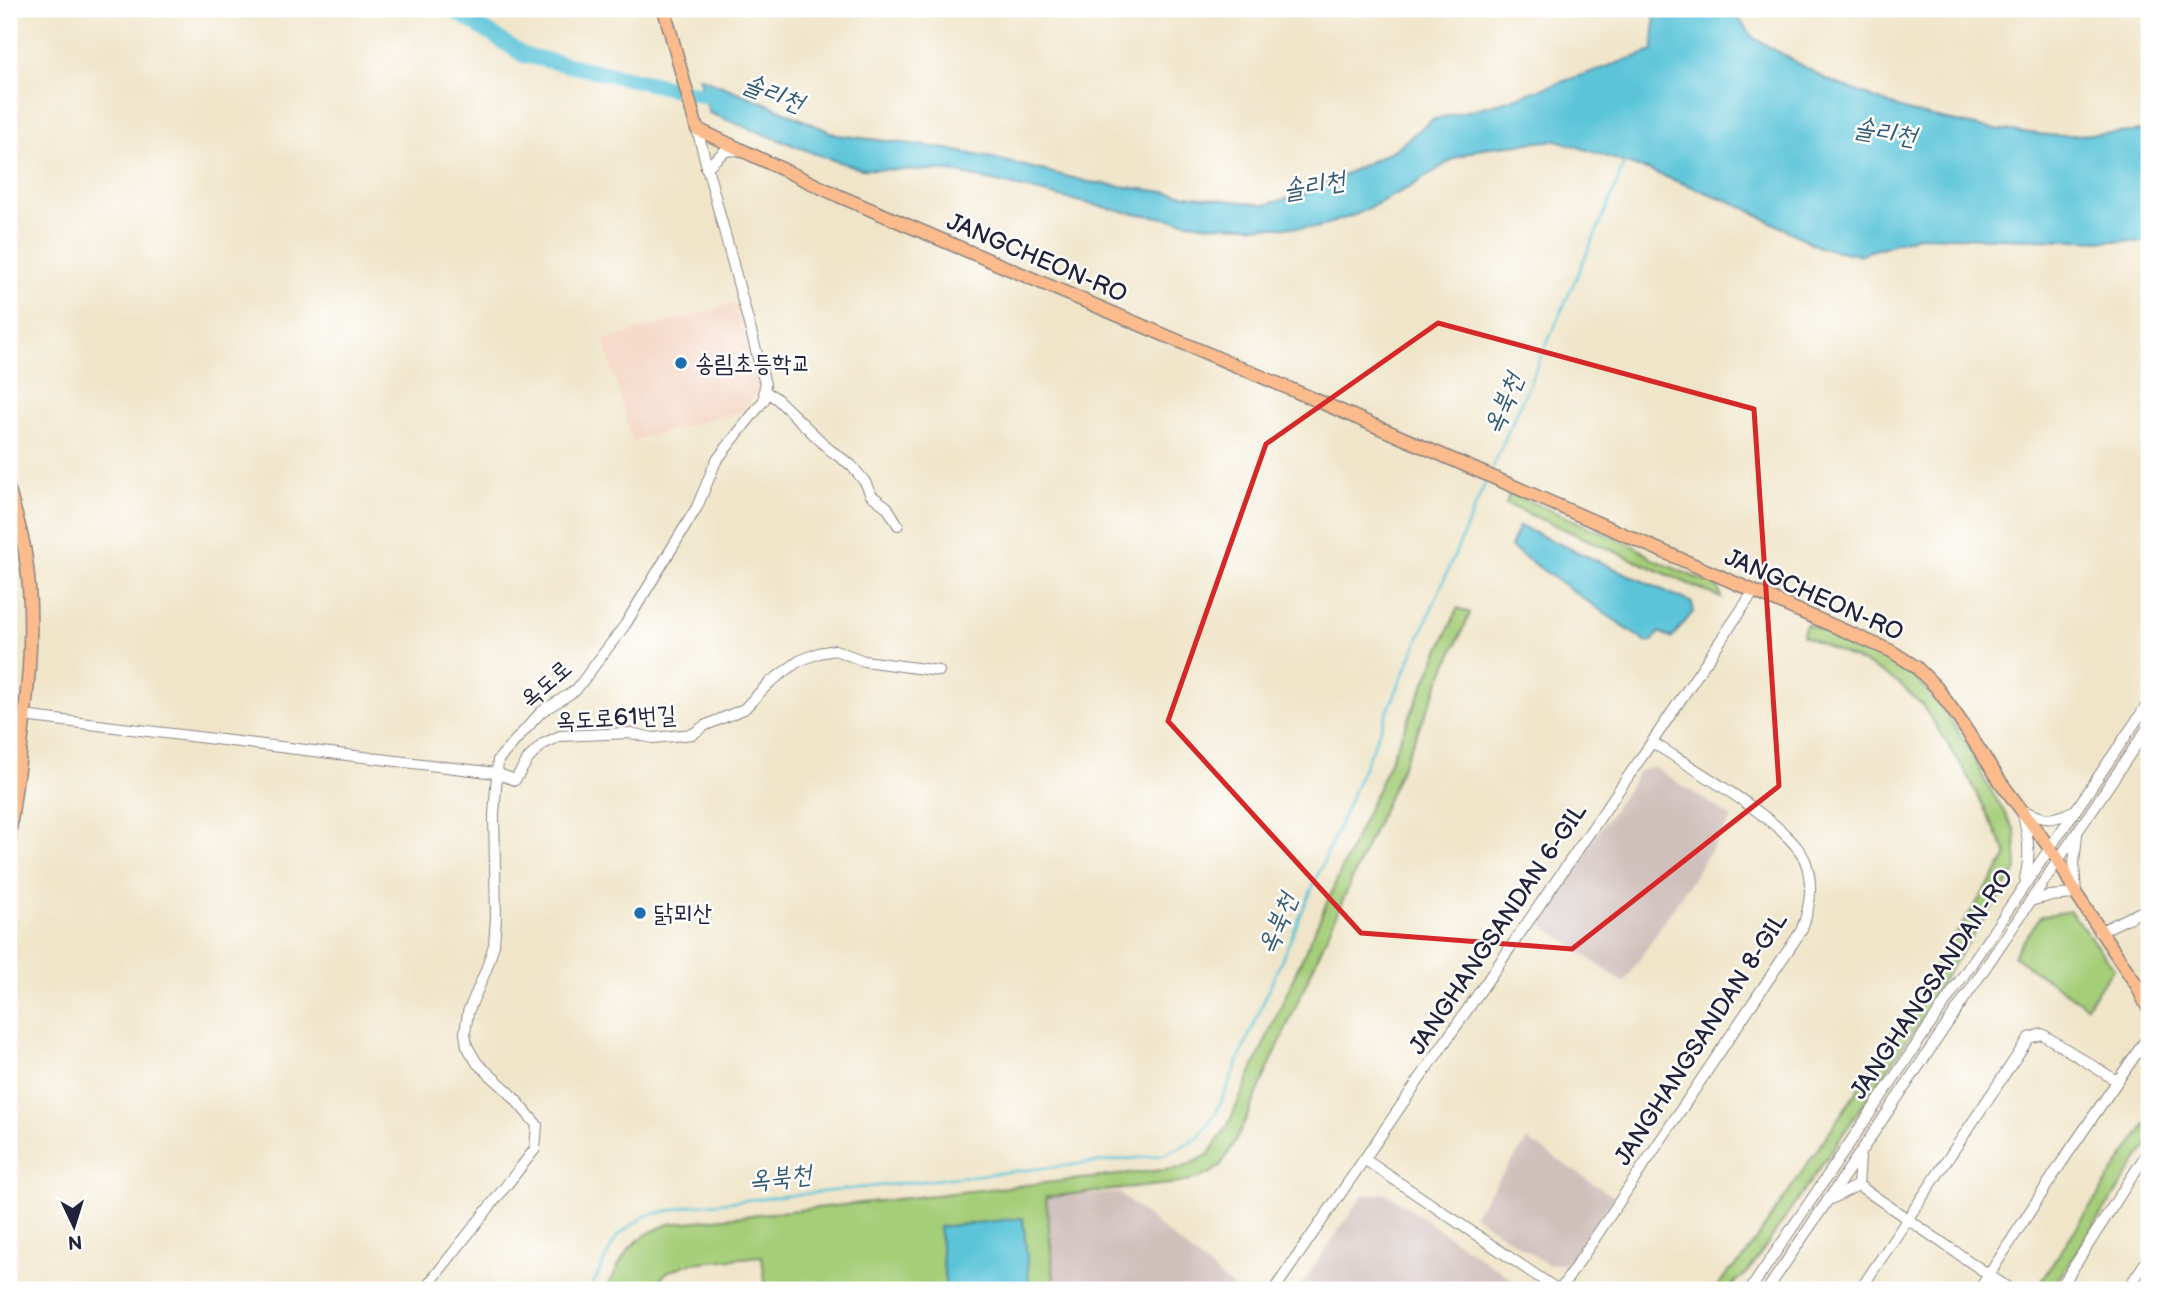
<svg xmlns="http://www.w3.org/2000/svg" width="2158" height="1299" viewBox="0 0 2158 1299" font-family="'Balsamiq Sans','Poor Story',sans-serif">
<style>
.built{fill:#f4d3c0}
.industrial{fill:#d0c0bc}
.green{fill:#a5ce79;stroke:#64785a;stroke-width:2}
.water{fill:#5cc4d9;stroke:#3f738a;stroke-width:2}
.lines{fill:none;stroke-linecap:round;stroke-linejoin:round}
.stream{stroke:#5cc4d9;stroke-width:2.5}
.river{stroke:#5cc4d9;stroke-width:16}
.minor-casing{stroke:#898482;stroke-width:12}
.major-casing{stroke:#898482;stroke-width:15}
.minor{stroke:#fff;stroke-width:10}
.major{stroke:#fbbb8c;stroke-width:12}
.marked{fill:none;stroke:#d62828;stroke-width:5;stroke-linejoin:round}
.poi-dot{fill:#1f6fb2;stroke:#fff;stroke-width:2.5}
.labels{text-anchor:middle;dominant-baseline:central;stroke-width:5;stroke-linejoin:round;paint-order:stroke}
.street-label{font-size:24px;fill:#22223b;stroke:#fff}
.poi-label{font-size:24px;fill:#22223b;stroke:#fff;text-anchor:start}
.water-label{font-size:26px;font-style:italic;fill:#365b72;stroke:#fff}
</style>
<rect width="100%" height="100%" fill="#fff"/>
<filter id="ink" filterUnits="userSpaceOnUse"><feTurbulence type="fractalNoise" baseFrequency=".0143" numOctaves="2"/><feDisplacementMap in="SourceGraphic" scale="14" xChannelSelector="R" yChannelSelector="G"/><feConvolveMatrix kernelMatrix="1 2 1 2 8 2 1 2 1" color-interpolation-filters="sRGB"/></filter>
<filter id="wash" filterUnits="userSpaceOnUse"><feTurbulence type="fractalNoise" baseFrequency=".00686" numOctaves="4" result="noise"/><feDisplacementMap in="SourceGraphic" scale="28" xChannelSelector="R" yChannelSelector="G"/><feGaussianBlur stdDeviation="1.57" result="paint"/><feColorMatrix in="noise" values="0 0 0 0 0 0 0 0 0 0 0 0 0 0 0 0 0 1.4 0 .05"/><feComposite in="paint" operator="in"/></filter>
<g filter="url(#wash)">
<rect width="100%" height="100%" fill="#f0e5c9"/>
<polygon class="built" points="735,303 759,386 746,410 632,441 604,340"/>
<g class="industrial">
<polygon points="1654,767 1732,818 1624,983 1537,921 1640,771"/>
<polygon points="1528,1140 1614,1197 1569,1263 1548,1265 1473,1215"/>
<polygon points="1119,1193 1236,1290 1055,1290 1046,1197"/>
<polygon points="1385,1193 1386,1193 1528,1290 1298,1290 1363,1195"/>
</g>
<g class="green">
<polygon points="1510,493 1636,547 1652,559 1718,587 1721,598 1506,504"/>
<path d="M1458,608L1470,613L1241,1130L1228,1154L1220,1166L1211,1173L1199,1178L1179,1183L1046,1197L1055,1290H766L762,1256L691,1263L667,1272L651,1290H606C626,1253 627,1240 669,1224L1182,1168L1208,1155L1228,1125Z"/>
<polygon points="1806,624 1890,660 1916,679 1935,699 1957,730 1973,755 1984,779 2015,830 2017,870 1932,996 1928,1010 1748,1272 1736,1281 1730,1290 1715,1290 1728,1272 1741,1262 1915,1005 1919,991 2008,855 1964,769 1922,705 1900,684 1870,666 1802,635"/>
<polygon points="2070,911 2114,968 2086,1006 2013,956 2041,916"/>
<polygon points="2149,1119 2149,1143 2051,1290 2035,1290"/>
</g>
<g class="water">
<polygon points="1655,9 1731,9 1754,38 1828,80 1910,112 1985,128 2057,136 2149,131 2149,242 1918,236 1858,255 1819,247 1737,204 1650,171 1557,140 1482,148 1455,158 1412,186 1357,214 1316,228 1208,225 1120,211 950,171 861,169 821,156 709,113 699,77 765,103 837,135 936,147 997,159 1089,182 1264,205 1307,193 1394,150 1432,120 1502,102 1653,51"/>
<polygon points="1519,526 1692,603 1693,612 1672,638 1659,632 1653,641 1647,643 1510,547"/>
<polygon points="1023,1218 1030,1290 946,1290 939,1227"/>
</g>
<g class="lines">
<g class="stream">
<polyline points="1490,473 1613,194 1625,161"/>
<polyline points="590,1290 617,1236 645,1216 691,1206 1164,1155 1198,1138 1217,1111 1487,479"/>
</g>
<polyline class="river" points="452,9 524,55 711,97 724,102"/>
</g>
</g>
<g filter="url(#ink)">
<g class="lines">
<g class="minor-casing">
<g id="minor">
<polyline points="706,168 725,151 740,150"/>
<polyline points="764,391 776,398 830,450 851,465 865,482 871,495 887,507 898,525"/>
<polyline points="23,716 496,773 515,780 529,758 543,744 560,736 630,733 653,738 693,734 704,726 744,709 769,683 799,661 819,653 835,650 864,661 939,671"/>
<path d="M2022,810C2044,820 2051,822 2073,811"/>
<path d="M2023,814C2028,836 2031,856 2025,878"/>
<polyline points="2030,901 2049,896 2076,894 2074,863 2077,835"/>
<polyline points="2099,932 2149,908"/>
<polyline points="1364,1159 1558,1290"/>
<polyline points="1858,1185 2011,1290"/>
<polyline points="1858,1185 1860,1158"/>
<polyline points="1831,1199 1858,1185"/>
<polyline points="424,1290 535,1149 537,1125 509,1092 477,1063 467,1046 465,1033 468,1012 486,970 494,945 496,918 494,815 498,760 541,712 576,690 625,625 697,507 716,461 764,400 765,384 697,129"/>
<polyline points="1274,1290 1652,742 1754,591"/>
<path d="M1560,1290L1801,931C1810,909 1814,887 1806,863C1794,825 1688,766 1652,742"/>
<polyline points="1750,1290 2149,702"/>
<polyline points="1767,1290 2149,726"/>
<polyline points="1860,1290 2029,1038 2042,1034 2117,1081"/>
<polyline points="1979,1290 2062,1162 2149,1035"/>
<polyline points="2059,1290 2149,1150"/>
<polyline points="2127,1290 2149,1257"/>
</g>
</g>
<g class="major-casing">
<g id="major">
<polyline points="664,9 697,129 839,196 1309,397 1891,651 1916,667 1936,687 1957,716 2002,784 2058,859 2076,894 2136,984 2149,1010"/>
<path d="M9,490C14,511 22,532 25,553C40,647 20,745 9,838"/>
</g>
</g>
<use href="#minor" class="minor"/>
<use href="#major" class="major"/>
</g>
</g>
<path class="marked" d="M1438,323L1754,409L1779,786L1572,949L1361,933L1168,721L1266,444Z"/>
<g class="poi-dot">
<circle cx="681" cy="363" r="7"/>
<circle cx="640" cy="913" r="7"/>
</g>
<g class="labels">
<g class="street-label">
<text transform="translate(1037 258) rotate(23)">JANGCHEON-RO</text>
<text transform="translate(1814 595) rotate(24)">JANGCHEON-RO</text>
<text transform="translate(546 684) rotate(-41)">옥도로</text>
<text transform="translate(616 718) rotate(-3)">옥도로61번길</text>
<text transform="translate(1498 929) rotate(-56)">JANGHANGSANDAN 6-GIL</text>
<text transform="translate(1932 984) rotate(-56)">JANGHANGSANDAN-RO</text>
<text transform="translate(1701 1039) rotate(-57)">JANGHANGSANDAN 8-GIL</text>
</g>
<g class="poi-label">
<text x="695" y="363">송림초등학교</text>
<text x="654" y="913">닭뫼산</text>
</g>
<g class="water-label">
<text transform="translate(773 94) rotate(21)">솔리천</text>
<text transform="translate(1885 133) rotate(9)">솔리천</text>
<text transform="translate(1314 186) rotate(-10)">솔리천</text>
<text transform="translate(1504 404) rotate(-67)">옥북천</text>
<text transform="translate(1278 924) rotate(-67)">옥북천</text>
<text transform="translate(780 1178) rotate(-6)">옥북천</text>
</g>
</g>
<rect width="2158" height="1299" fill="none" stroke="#fff" stroke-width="35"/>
<g transform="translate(74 1226) rotate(176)" stroke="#ffffff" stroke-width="5" paint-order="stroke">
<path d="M0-5L12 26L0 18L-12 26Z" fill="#22223b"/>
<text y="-10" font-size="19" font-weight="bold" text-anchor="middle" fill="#22223b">N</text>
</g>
</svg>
